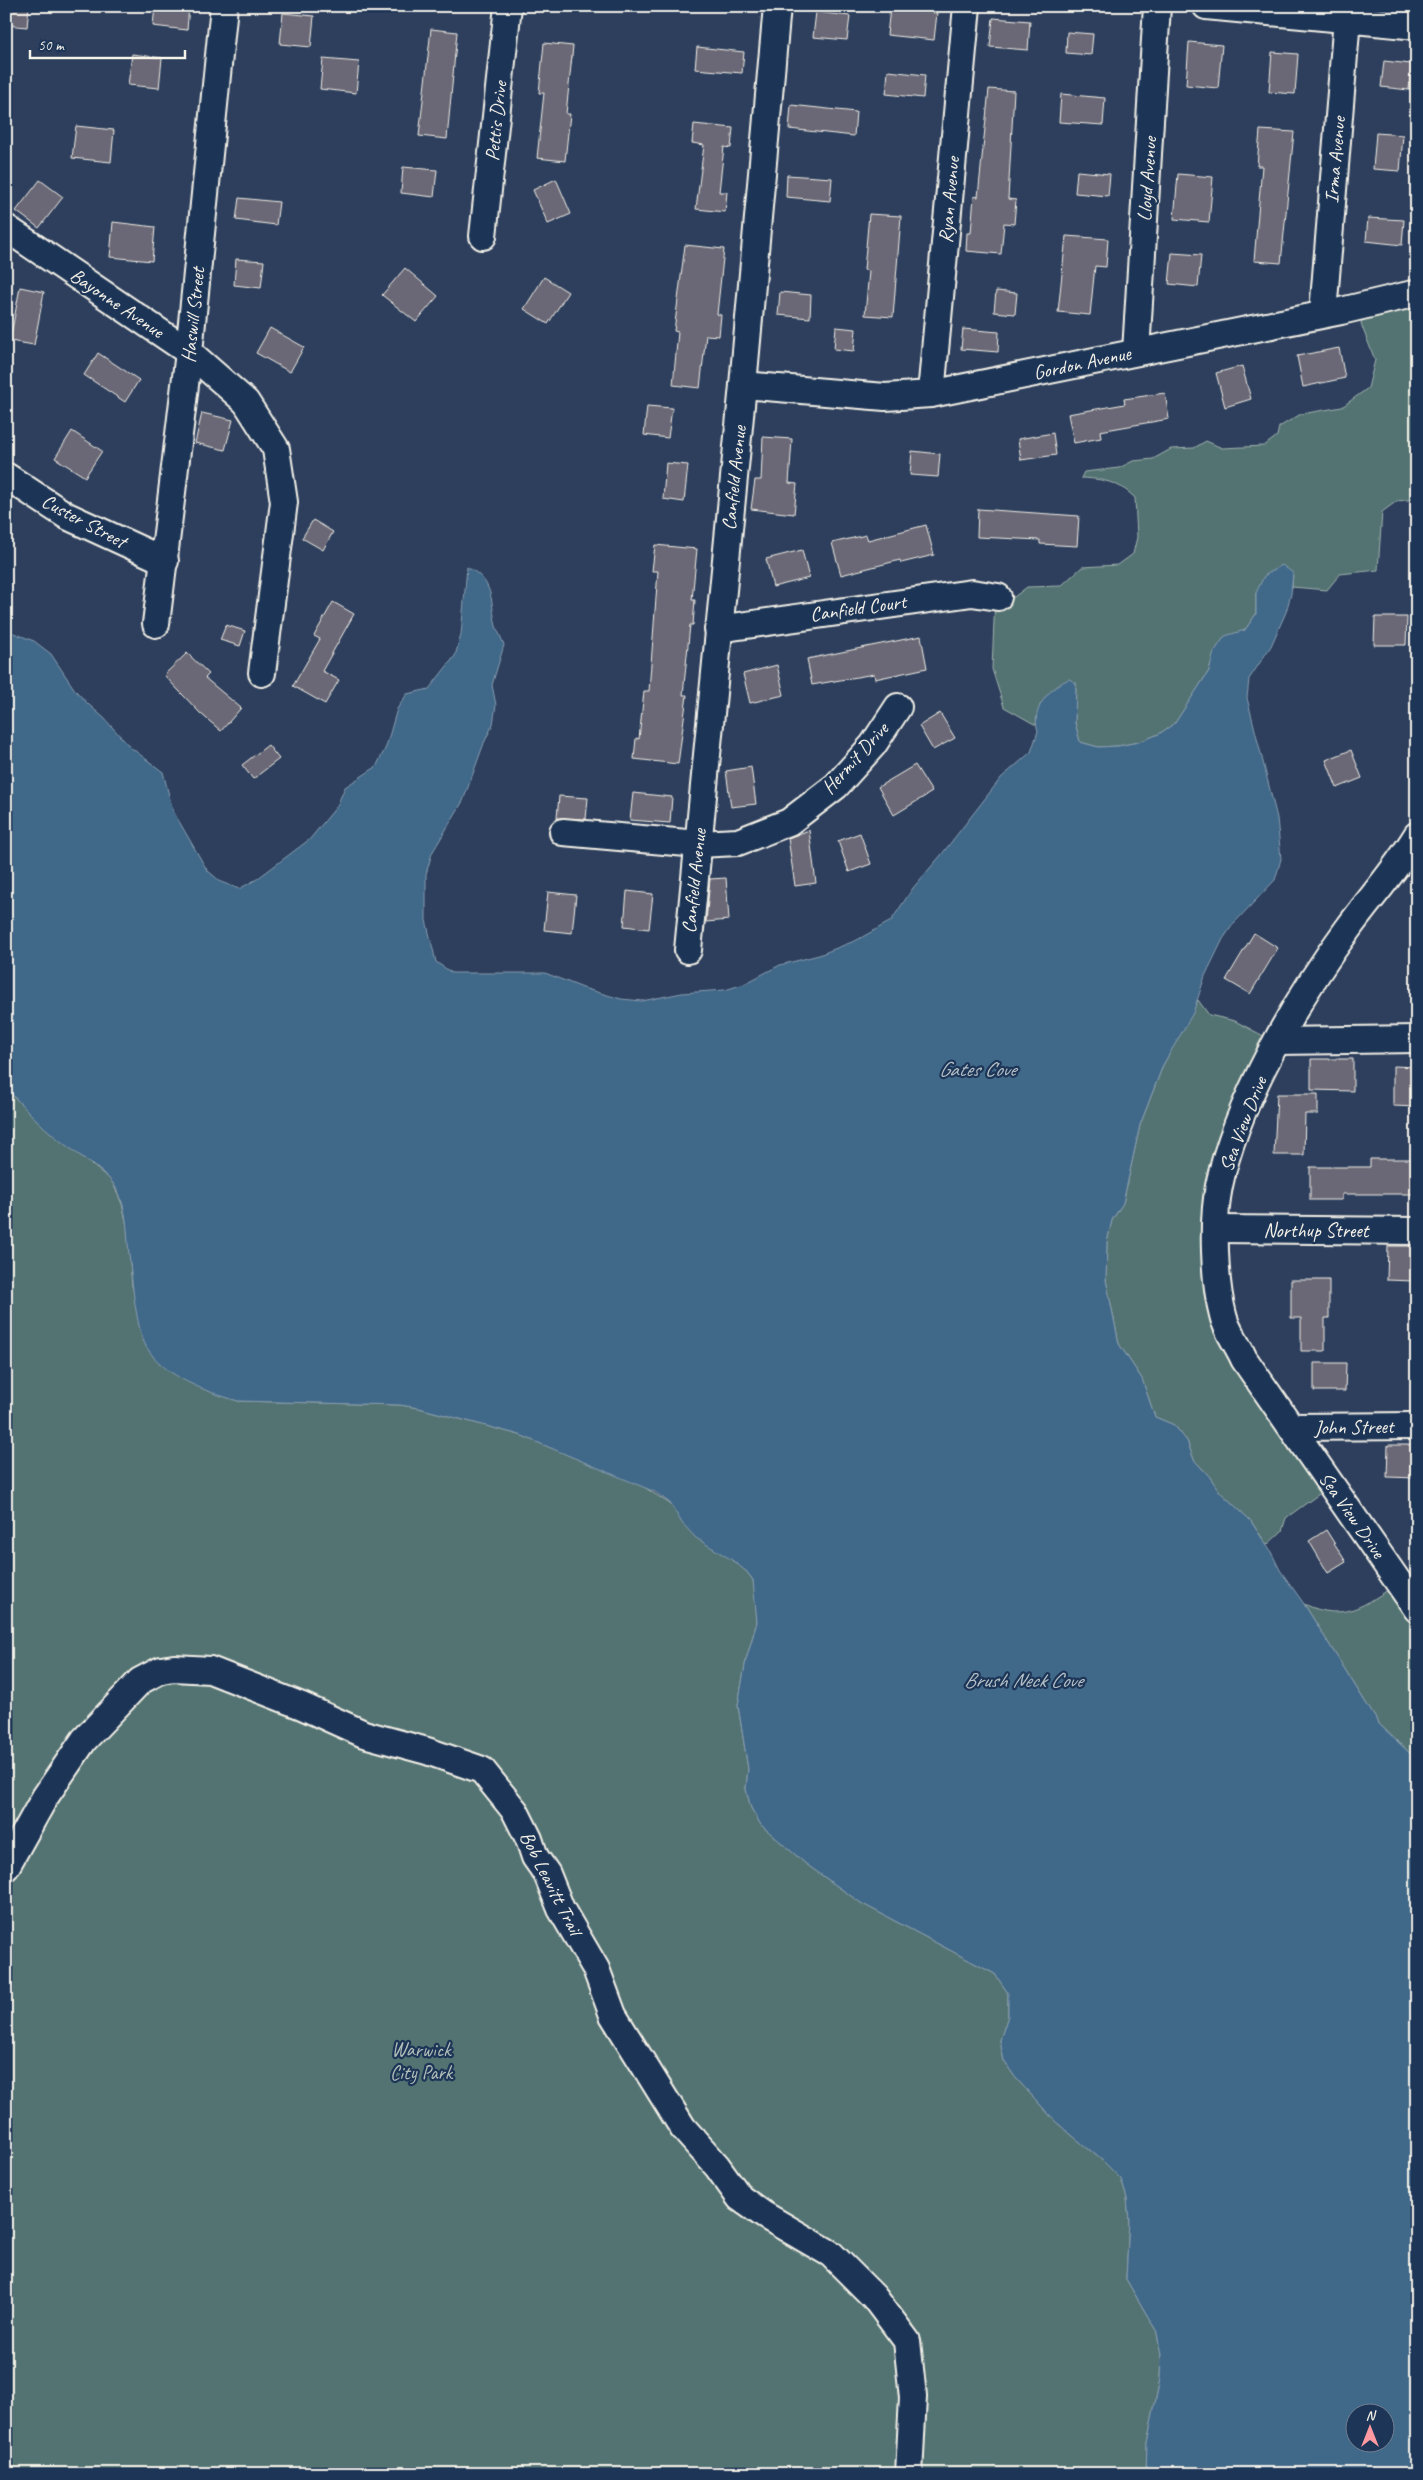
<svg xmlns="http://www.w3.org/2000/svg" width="1423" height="2480" viewBox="0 0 1423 2480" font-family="Caveat,sans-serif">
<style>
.green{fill:#527373;stroke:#a3b2ae}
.water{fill:#416789;stroke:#899eaf;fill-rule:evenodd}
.building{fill:#6b6876;stroke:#f4f1e8}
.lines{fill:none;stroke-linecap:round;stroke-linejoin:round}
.minor-casing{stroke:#f4f1e8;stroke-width:30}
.minor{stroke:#1d3557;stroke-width:26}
.labels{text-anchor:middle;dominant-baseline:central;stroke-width:4.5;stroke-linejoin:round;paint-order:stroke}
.street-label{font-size:20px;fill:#f4f1e8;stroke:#1d3557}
.park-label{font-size:20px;fill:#b3bfb9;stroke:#1d3557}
.water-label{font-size:21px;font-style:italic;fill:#b5c1c7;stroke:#1d3557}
</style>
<rect width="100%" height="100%" fill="#2d3f5d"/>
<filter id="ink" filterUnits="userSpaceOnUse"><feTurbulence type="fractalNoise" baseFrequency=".02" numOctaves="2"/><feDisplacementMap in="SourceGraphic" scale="10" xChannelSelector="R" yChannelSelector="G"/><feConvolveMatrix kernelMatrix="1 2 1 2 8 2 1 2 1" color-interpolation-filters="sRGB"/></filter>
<g filter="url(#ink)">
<g class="green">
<path d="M1417,291V499L1397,501L1382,512L1378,570L1340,574L1327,590L1292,587L1293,573L1256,593V614L1245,630L1214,652L1209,671L1175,723L1159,734L1139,742L1118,746L1098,747L1080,742L1075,723L1076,683L1040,705L1036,725L1004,707L992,669L995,597H1014L1027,587L1061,586L1082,567L1118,565L1133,554L1137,537L1135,498C1119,482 1103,479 1081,478L1084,472L1119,468L1133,461L1153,459L1171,449L1194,448L1206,441L1222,448L1264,446L1277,436L1279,427L1301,414L1342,407L1368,388L1375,360L1361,324L1365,303Z"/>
<polygon points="1198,1000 1209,1015 1235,1021 1275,1042 1232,1141 1222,1312 1330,1486 1286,1518 1282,1531 1267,1545 1250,1520 1220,1492 1209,1476 1194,1460 1187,1441 1174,1425 1155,1417 1142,1379 1119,1344 1106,1280 1107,1242 1112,1220 1123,1203 1140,1125 1163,1065"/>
<polygon points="6,1089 40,1123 112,1181 122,1204 127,1225 132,1286 160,1364 217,1394 238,1401 400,1405 419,1408 520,1435 638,1483 670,1504 747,1572 753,1580 755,1593 757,1622 746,1660 738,1705 748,1769 746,1789 751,1808 761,1825 806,1864 861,1903 995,1974 1008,1993 1008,2016 1000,2040 1004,2061 1015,2077 1056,2122 1103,2161 1121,2179 1127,2198 1129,2220 1126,2279 1157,2332 1161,2355 1160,2379 1147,2443 1146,2474 6,2474"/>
<path d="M1399,1583L1417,1607V1760L1379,1724L1304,1604C1345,1623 1364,1605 1399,1583Z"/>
</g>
<path class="water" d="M1282,565L1293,573L1291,594L1286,612L1271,646L1249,679L1247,698L1277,818L1281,859L1275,880L1234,923L1223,939L1205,976L1193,1013L1163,1065L1140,1125L1123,1203L1112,1220L1107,1242L1106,1280L1119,1344L1142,1379L1155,1417L1174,1425L1187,1441L1194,1460L1209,1476L1220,1492L1250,1520L1271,1552L1280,1570L1304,1604L1379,1724L1417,1760V2474H1146L1147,2443L1160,2379L1161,2355L1157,2332L1126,2279L1129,2220L1127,2198L1121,2179L1103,2161L1056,2122L1015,2077L1004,2061L1000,2040L1008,2016V1993L995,1974L861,1903L806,1864L761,1825L751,1808L746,1789L748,1769L738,1705L746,1660L757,1622L753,1580L747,1572L732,1560L696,1538L682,1523L670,1503L655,1492L520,1435L419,1408L400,1405L238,1401C207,1392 165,1377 147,1348C135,1329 131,1268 128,1244C127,1223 125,1199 112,1182C102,1169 72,1151 58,1139C39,1124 23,1106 6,1088V630L34,641L51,654L75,690L88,704L104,718L130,747L163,772L173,811L207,870L221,882L239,889L257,879L310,839L337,806L345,787L376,767L386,747L397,709L407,694L429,689L455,656L461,635L467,567C495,581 490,601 496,626C498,632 502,639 504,645L492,685L496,705L493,724L484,743L463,801L432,853L426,874V920L436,962L452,973H545L583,988L621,999L642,1001L682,993L725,990L744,984L780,965L819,955L857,940L891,921L913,888L942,854L1001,778L1031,752L1038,731C1030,708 1051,687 1069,679L1076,683L1075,723L1080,742L1098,747L1118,746L1139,742L1159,734L1175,723L1209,671L1214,652L1225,636L1245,630L1256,614V593L1264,576ZM1356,2412H1386V2442H1356Z"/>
<g class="building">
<polygon points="6,6 29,6 27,27 6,25"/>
<polygon points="155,6 189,6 187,30 153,26"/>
<polygon points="890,8 937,13 934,40 887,35"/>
<polygon points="816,12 850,16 847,40 813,37"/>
<polygon points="283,13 314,16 311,47 280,44"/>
<polygon points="993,18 1030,21 1028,50 990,47"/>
<polygon points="431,29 457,32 447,139 419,136"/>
<polygon points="1067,32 1093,34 1091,55 1066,53"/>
<polygon points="1189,42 1222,45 1218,88 1186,85"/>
<polygon points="544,43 573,46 566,114 570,114 565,161 537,158 544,93 539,93"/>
<polygon points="697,47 744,52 742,73 695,69"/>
<polygon points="1272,52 1298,54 1295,94 1269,92"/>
<polygon points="132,54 162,58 159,88 128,85"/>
<polygon points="323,59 359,62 356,93 320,89"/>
<polygon points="1384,61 1411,64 1409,90 1381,87"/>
<polygon points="888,71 925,75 923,98 886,94"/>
<polygon points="989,89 1014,91 1008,199 1016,200 1014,224 1004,223 1001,254 966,251 967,233 971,233 974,196 978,197"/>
<polygon points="1061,94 1105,98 1103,125 1059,122"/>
<polygon points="791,105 856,112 854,136 789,129"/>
<polygon points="694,124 733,128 731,148 724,147 719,192 727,192 725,212 696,209 704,145 692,143"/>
<polygon points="76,126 114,130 111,162 72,158"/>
<polygon points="1260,130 1294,132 1281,263 1254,261 1262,166 1257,166"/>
<polygon points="1376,133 1403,135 1400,171 1373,169"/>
<polygon points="403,167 437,170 434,197 401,193"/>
<polygon points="1077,171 1110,174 1108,196 1075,193"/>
<polygon points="1178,174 1213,177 1209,222 1174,219"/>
<polygon points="787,175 832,178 830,201 786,197"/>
<polygon points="556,179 571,214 548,224 533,190"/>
<polygon points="40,180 63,197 39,228 16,211"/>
<polygon points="239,198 279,202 276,225 236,220"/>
<polygon points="869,214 901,216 893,317 865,315 869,271 864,270"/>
<polygon points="1368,218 1404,220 1402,245 1366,241"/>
<polygon points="113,222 155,227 152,261 110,257"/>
<polygon points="1066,236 1108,239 1106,267 1095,266 1090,315 1058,312"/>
<polygon points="685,245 724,249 717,314 721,315 719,336 706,335 700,388 673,385 678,332 674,331"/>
<polygon points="1172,253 1201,255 1198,287 1169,284"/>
<polygon points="236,259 264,261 261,288 234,285"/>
<polygon points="405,268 438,296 416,322 382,295"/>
<polygon points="544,277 568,292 548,324 524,309"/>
<polygon points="20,287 44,292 34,345 10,341"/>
<polygon points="996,291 1017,293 1015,314 994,312"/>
<polygon points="780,292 811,295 810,318 778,315"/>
<polygon points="836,327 856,329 854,351 834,349"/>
<polygon points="270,328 304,347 290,372 256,353"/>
<polygon points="963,329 999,332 998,352 961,349"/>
<polygon points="1339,348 1345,378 1303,387 1297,356"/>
<polygon points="98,353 139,380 125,402 84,375"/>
<polygon points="1242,366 1251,399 1225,407 1216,373"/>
<polygon points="1165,393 1169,419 1100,431 1101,438 1074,443 1068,414 1125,404 1124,399"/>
<polygon points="647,406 672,408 668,438 644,435"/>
<polygon points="202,413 233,420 225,450 195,443"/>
<polygon points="72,431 102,451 85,477 55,458"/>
<polygon points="1053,433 1056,455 1021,460 1018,439"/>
<polygon points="763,437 792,439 789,483 797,484 794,514 751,509 755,480 761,480"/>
<polygon points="912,451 940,454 938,477 910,475"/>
<polygon points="666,463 688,465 684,502 663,499"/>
<polygon points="978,509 1079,516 1077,546 1040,544 1040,540 977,537"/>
<polygon points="313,520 333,532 323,550 302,538"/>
<polygon points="926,525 934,555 901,563 900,560 841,575 832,543 866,535 868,540"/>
<polygon points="655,545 697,549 692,600 695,600 693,625 690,625 683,695 687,695 678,764 634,759 636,738 639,739 644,691 649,691 658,571 652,571"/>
<polygon points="802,550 809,578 773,587 766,559"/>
<polygon points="333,602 354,614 322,671 339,680 325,704 293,686 320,639 314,636"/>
<polygon points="1375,617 1407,617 1406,645 1374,645"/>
<polygon points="226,625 245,631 240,646 220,640"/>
<polygon points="921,636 927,668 875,679 874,674 812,685 807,659"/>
<polygon points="187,653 209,674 205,678 241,708 221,731 200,713 164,675"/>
<polygon points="777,665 784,695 750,703 743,674"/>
<polygon points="940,713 955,738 933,750 919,726"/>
<polygon points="268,745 279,759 253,779 242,765"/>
<polygon points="1351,750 1362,778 1337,788 1326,760"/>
<polygon points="915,765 932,792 894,815 878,787"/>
<polygon points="751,767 756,804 731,807 726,771"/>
<polygon points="633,793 672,797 670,823 630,820"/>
<polygon points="559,796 588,798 586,819 557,818"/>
<polygon points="809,830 816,883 795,886 788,838"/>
<polygon points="860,833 871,864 849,872 838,841"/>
<polygon points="726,878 729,920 706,922 710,879"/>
<polygon points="627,891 653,894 649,929 624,926"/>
<polygon points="548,892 576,895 572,933 544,930"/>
<polygon points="1254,933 1278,948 1250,994 1226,980"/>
<polygon points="1311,1059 1353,1059 1353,1091 1311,1090"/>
<polygon points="1393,1066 1417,1067 1417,1107 1393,1106"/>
<polygon points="1277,1094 1318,1094 1318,1114 1305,1114 1304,1155 1274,1155"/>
<polygon points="1370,1159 1417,1159 1417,1194 1342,1194 1342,1200 1310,1200 1310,1167 1370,1167"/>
<polygon points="1388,1246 1413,1246 1413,1281 1387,1280"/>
<polygon points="1291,1280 1329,1280 1329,1318 1325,1318 1325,1351 1301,1351 1301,1318 1291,1318"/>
<polygon points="1314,1363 1346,1363 1345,1391 1314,1391"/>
<polygon points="1388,1445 1417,1445 1417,1478 1387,1477"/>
<polygon points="1326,1530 1346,1562 1328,1573 1309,1541"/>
</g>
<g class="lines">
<g class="minor-casing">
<g id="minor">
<polyline points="1206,6 1417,26"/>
<polyline points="6,228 189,352 246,402 276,449 284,502 262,673"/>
<polyline points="483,236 508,6"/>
<polyline points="1323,313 1348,6"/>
<polyline points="1136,352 1157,6"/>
<polyline points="743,385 885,397 931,394 1341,311 1417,293"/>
<polyline points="931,394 967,6"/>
<polyline points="6,476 67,516 165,561"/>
<polyline points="156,624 189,352 224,6"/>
<polyline points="718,629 972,593 998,597"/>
<polyline points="563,832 698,844 738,842 789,822 836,786 873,745 898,707"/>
<path d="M1417,835C1396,870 1371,897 1347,930C1297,998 1236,1103 1219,1186C1212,1221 1214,1281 1223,1315C1226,1330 1238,1345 1244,1359L1417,1609"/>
<polyline points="688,950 743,385 777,6"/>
<polyline points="1278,1041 1417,1039"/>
<polyline points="1215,1229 1417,1231"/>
<polyline points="1292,1427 1417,1426"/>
<polyline points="6,1867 45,1797 84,1740 140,1681 161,1670 174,1668 210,1670 302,1706 364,1734 427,1751 482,1770 515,1811 529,1839 535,1857 547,1874 561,1909 596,1969 613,2015 683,2128 717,2166 740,2198 764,2215 831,2254 874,2297 907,2341 913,2397 909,2474"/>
</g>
</g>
<use href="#minor" class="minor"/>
</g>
</g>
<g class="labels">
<g class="street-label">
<text transform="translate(496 121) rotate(-84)">Pettis Drive</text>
<text transform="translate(1335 160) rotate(-85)">Irma Avenue</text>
<text transform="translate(1147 179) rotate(-86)">Lloyd Avenue</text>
<text transform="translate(949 200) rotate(-85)">Ryan Avenue</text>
<text transform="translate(117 303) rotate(34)">Bayonne Avenue</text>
<text transform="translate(193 315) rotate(-84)">Haswill Street</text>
<text transform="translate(1082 363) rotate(-12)">Gordon Avenue</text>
<text transform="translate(734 478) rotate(-84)">Canfield Avenue</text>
<text transform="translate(84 521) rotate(28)">Custer Street</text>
<text transform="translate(858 608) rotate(-8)">Canfield Court</text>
<text transform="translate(855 758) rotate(-48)">Hermit Drive</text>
<text transform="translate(694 881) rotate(-84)">Canfield Avenue</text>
<text transform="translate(1243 1124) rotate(-69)">Sea View Drive</text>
<text x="1316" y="1230">Northup Street</text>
<text transform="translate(1354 1427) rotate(-1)">John Street</text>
<text transform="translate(1352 1515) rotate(55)">Sea View Drive</text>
<text transform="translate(551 1883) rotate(63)">Bob Leavitt Trail</text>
</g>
<g class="park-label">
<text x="421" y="2049">Warwick<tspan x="421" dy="23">City Park</tspan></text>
</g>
<g class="water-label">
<text x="977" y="1069">Gates Cove</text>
<text x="1023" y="1680">Brush Neck Cove</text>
</g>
</g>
<rect width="1423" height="2480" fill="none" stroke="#1d3557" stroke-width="25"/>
<rect x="12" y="12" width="1398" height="2455" fill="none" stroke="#f4f1e8" stroke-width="2" filter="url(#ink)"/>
<g transform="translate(1370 2428)"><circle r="24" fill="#1d3557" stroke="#738091"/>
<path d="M0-4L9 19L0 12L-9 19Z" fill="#ff9aa2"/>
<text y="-8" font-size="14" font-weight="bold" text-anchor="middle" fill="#f4f1e8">N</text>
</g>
<path d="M30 50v8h155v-8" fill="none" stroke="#f4f1e8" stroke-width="2.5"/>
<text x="38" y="50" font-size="15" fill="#f4f1e8" stroke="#1d3557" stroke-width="4" paint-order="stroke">50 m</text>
</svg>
